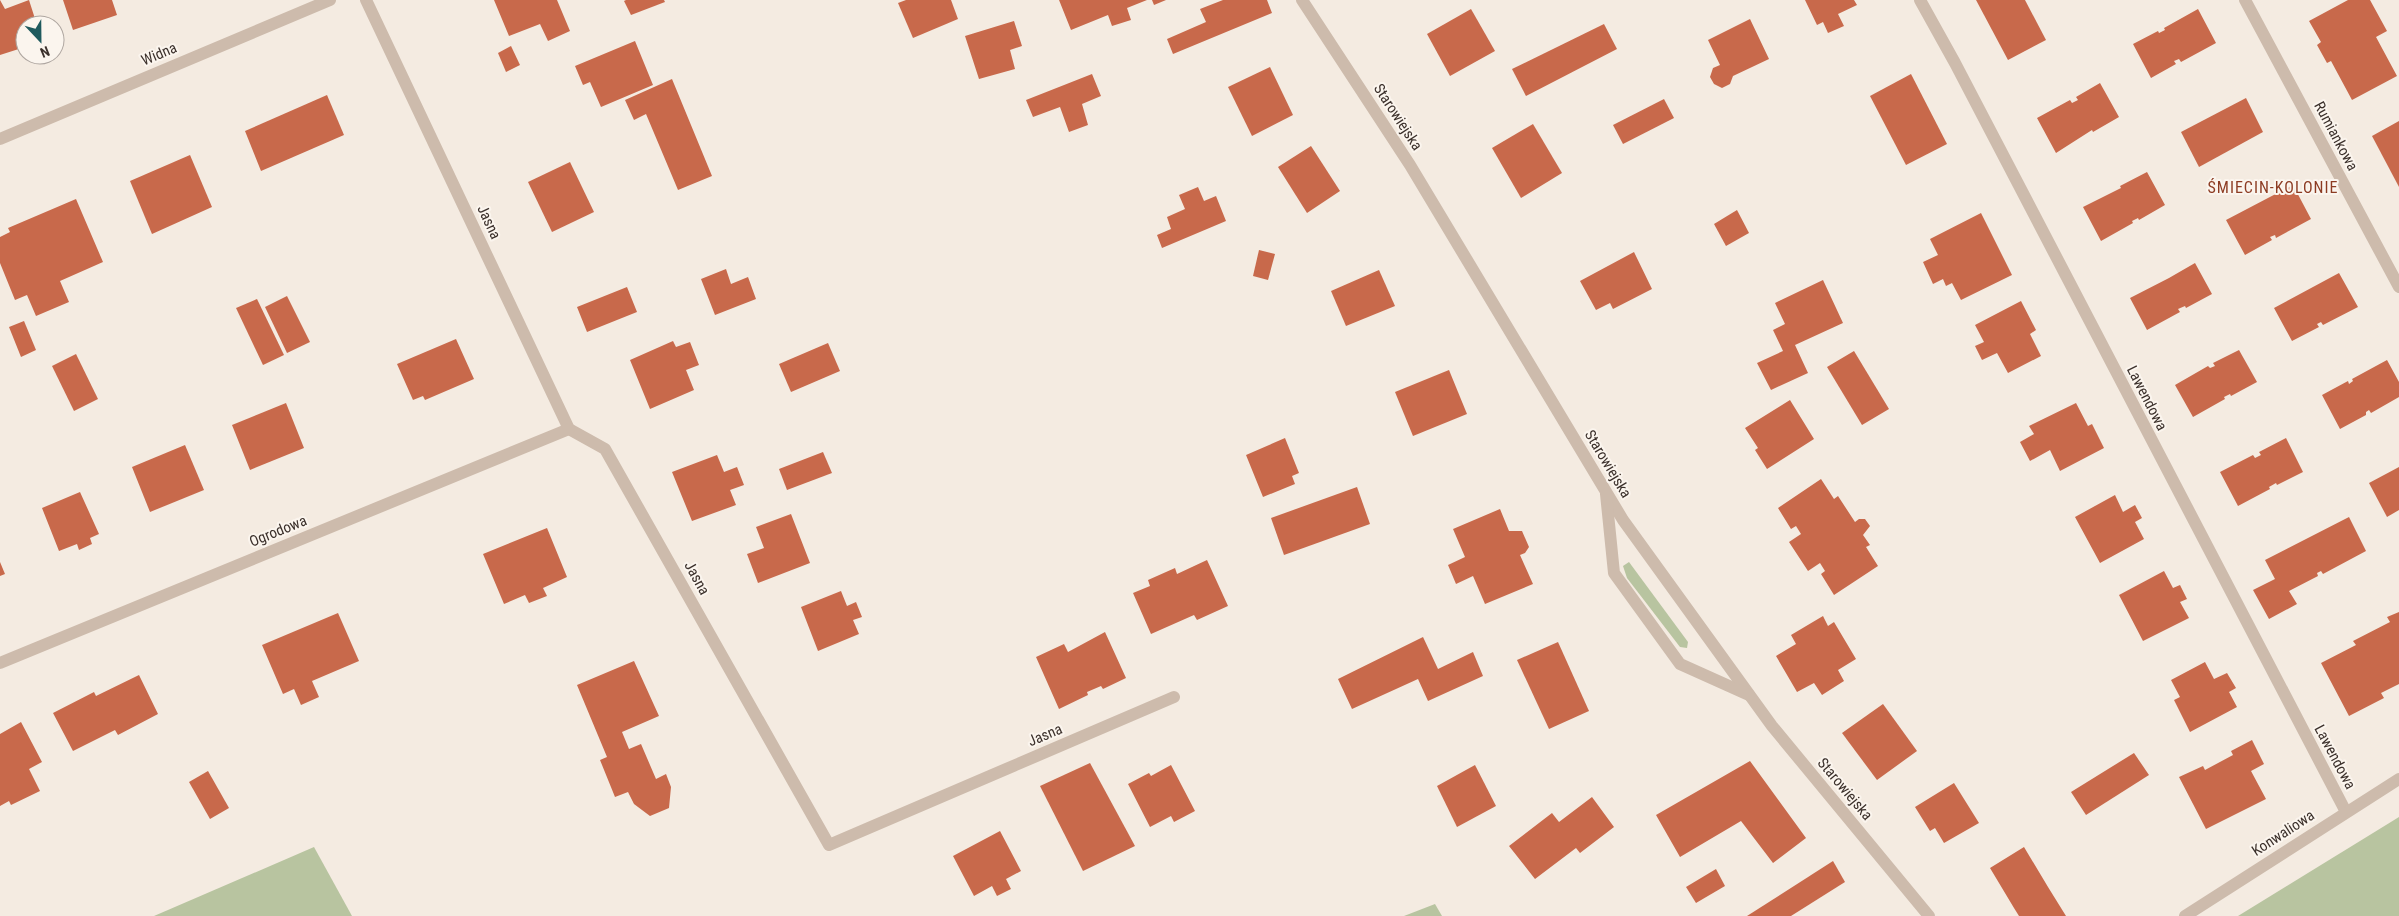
<svg xmlns="http://www.w3.org/2000/svg" width="2399" height="916" viewBox="0 0 2399 916" font-family="'Roboto Condensed',sans-serif">
<style>
.green{fill:#b8c4a0}
.building{fill:#c8694b}
.lines{fill:none;stroke-linecap:round;stroke-linejoin:round}
.minor{stroke:#cdbbac;stroke-width:12}
.labels{text-anchor:middle;dominant-baseline:central;stroke-width:4;stroke-linejoin:round;paint-order:stroke}
.street-label{font-size:15px;fill:#3b302b;stroke:#fbf5ee}
.neighbourhood-label{font-size:16px;letter-spacing:1px;fill:#8c3b22;stroke:#fbf5ee}
</style>
<rect width="100%" height="100%" fill="#f4ebe1"/>
<g class="green">
<polygon points="1629,562 1688,642 1687,648 1680,647 1627,578 1623,566"/>
<polygon points="2399,817 2399,916 2238,916"/>
<polygon points="314,847 352,916 154,916"/>
<polygon points="1435,904 1442,916 1404,916"/>
</g>
<g class="building">
<polygon points="0,0 5,9 29,0 37,25 25,25 25,47 0,55"/>
<polygon points="63,0 112,0 117,15 73,30"/>
<polygon points="494,0 557,0 570,31 548,41 540,24 509,36"/>
<polygon points="626,0 664,0 665,2 631,15 624,1"/>
<polygon points="906,0 951,0 958,19 913,38 898,3"/>
<polygon points="1059,0 1147,0 1127,8 1131,20 1112,26 1108,15 1071,30"/>
<polygon points="1152,0 1166,0 1154,5"/>
<polygon points="1223,0 1267,0 1272,13 1173,54 1167,39 1206,22 1200,9"/>
<polygon points="1805,0 1854,0 1857,5 1838,14 1844,26 1828,33 1823,22 1817,25"/>
<polygon points="1976,0 2025,0 2046,40 2008,60"/>
<polygon points="2348,0 2370,0 2387,31 2376,37 2397,76 2352,100 2331,61 2327,63 2317,45 2321,42 2309,21"/>
<polygon points="1471,9 1495,51 1450,76 1427,34"/>
<polygon points="2198,9 2216,43 2181,62 2179,59 2174,61 2176,64 2151,78 2133,44 2158,31 2159,33 2165,30 2164,28"/>
<polygon points="1750,19 1769,59 1733,76 1730,84 1722,88 1714,84 1710,77 1713,68 1720,65 1708,40"/>
<polygon points="1014,21 1022,46 1010,50 1015,69 979,79 965,36"/>
<polygon points="1604,24 1617,49 1526,96 1512,69"/>
<polygon points="635,41 653,85 601,107 590,82 583,85 575,66"/>
<polygon points="511,46 520,65 506,72 498,53"/>
<polygon points="1270,67 1293,115 1252,136 1228,87"/>
<polygon points="1092,74 1101,96 1082,104 1088,125 1069,132 1060,107 1033,117 1026,100"/>
<polygon points="1911,74 1947,144 1906,165 1870,96"/>
<polygon points="672,79 712,176 678,190 646,114 634,120 625,100"/>
<polygon points="2100,83 2119,117 2093,132 2092,130 2056,153 2037,118 2070,100 2072,103 2078,100 2076,97"/>
<polygon points="327,95 344,135 261,171 245,131"/>
<polygon points="2246,98 2263,132 2199,167 2181,132"/>
<polygon points="1664,99 1674,118 1623,144 1613,125"/>
<polygon points="2399,121 2399,187 2372,136"/>
<polygon points="1533,124 1562,173 1521,198 1492,148"/>
<polygon points="1311,146 1340,191 1307,213 1278,167"/>
<polygon points="190,155 212,207 152,234 130,181"/>
<polygon points="570,162 594,212 552,232 528,182"/>
<polygon points="2147,172 2165,205 2139,220 2138,218 2132,221 2133,223 2101,241 2083,207 2121,188 2120,186"/>
<polygon points="2293,185 2311,219 2276,238 2275,235 2270,237 2272,240 2245,255 2226,220"/>
<polygon points="1198,187 1204,201 1216,196 1226,221 1162,248 1157,235 1171,229 1167,217 1185,209 1179,195"/>
<polygon points="76,199 103,262 60,281 69,302 36,316 27,295 15,300 0,263 0,237 10,232 8,228"/>
<polygon points="1737,210 1749,233 1726,246 1714,224"/>
<polygon points="1981,213 2012,275 1961,300 1952,283 1946,286 1943,279 1933,284 1923,262 1938,255 1930,239"/>
<polygon points="1259,250 1275,254 1268,280 1253,276"/>
<polygon points="1634,252 1652,289 1613,309 1610,303 1596,310 1580,281"/>
<polygon points="2195,263 2212,294 2186,308 2185,306 2178,309 2180,312 2147,330 2130,298 2169,278"/>
<polygon points="726,269 731,284 748,277 756,299 715,315 701,279"/>
<polygon points="1379,270 1395,306 1346,326 1331,291"/>
<polygon points="2339,273 2358,307 2323,325 2321,322 2317,324 2319,327 2292,341 2274,308"/>
<polygon points="1823,280 1843,323 1795,345 1808,373 1771,390 1757,363 1783,351 1773,330 1785,324 1775,303"/>
<polygon points="627,287 637,312 587,332 577,307"/>
<polygon points="287,296 310,342 287,353 265,307"/>
<polygon points="257,299 284,355 263,365 236,308"/>
<polygon points="2021,301 2036,330 2030,334 2041,356 2008,373 1997,353 1982,360 1975,346 1984,342 1975,325"/>
<polygon points="24,321 36,350 21,357 9,327"/>
<polygon points="456,339 474,379 425,400 423,396 413,400 397,364"/>
<polygon points="673,341 676,347 690,342 699,365 686,370 694,390 650,409 630,360"/>
<polygon points="828,343 840,371 791,392 779,364"/>
<polygon points="2239,350 2257,382 2231,396 2230,394 2224,397 2225,399 2193,417 2175,385 2208,366 2210,368 2215,366 2213,363"/>
<polygon points="1854,351 1889,409 1862,425 1827,367"/>
<polygon points="76,354 98,399 74,411 52,366"/>
<polygon points="2387,360 2399,382 2399,397 2371,413 2369,410 2366,412 2366,415 2340,429 2322,395 2348,381 2349,384 2353,381 2352,379"/>
<polygon points="1449,370 1467,414 1413,436 1395,392"/>
<polygon points="1790,400 1814,439 1767,469 1755,450 1758,448 1745,428"/>
<polygon points="286,403 304,448 250,470 232,425"/>
<polygon points="2076,403 2088,426 2092,424 2104,448 2060,471 2050,450 2030,461 2020,442 2034,434 2029,426"/>
<polygon points="1285,438 1299,473 1292,476 1295,484 1263,497 1246,455"/>
<polygon points="2286,438 2303,472 2277,485 2276,483 2269,487 2270,489 2238,506 2220,472 2253,455 2255,458 2261,455 2259,452"/>
<polygon points="185,445 204,490 150,512 132,467"/>
<polygon points="823,452 832,473 787,490 779,469"/>
<polygon points="717,455 724,472 737,467 744,485 730,490 736,505 692,521 672,472"/>
<polygon points="2399,467 2399,510 2387,517 2369,483"/>
<polygon points="1821,479 1834,499 1838,496 1855,522 1859,519 1865,519 1870,526 1863,535 1870,545 1866,547 1878,566 1834,595 1821,574 1825,571 1820,563 1808,571 1789,542 1801,534 1796,526 1791,529 1778,508"/>
<polygon points="1357,487 1370,524 1284,555 1271,518"/>
<polygon points="80,492 99,534 90,538 92,544 79,550 77,544 59,551 42,508"/>
<polygon points="2115,495 2123,512 2135,505 2142,518 2135,522 2144,539 2100,563 2075,517"/>
<polygon points="1500,509 1509,531 1522,531 1529,547 1525,553 1520,555 1533,584 1485,604 1473,576 1456,584 1448,565 1465,557 1453,529"/>
<polygon points="791,514 810,563 758,583 747,554 764,548 756,527"/>
<polygon points="2349,517 2366,551 2323,574 2321,571 2317,573 2318,576 2289,591 2297,604 2269,619 2253,590 2275,579 2265,560"/>
<polygon points="547,528 567,577 543,588 547,596 529,603 525,595 504,604 483,554"/>
<polygon points="1207,560 1228,606 1197,620 1194,615 1151,634 1133,593 1150,586 1148,580 1175,568 1177,574"/>
<polygon points="0,562 5,574 0,576"/>
<polygon points="2164,571 2173,588 2180,585 2187,599 2180,602 2189,618 2143,641 2119,595"/>
<polygon points="841,591 847,606 856,602 862,617 853,620 859,634 818,651 801,607"/>
<polygon points="2399,612 2399,684 2381,693 2384,698 2349,716 2321,663 2356,645 2353,641 2390,622 2387,617"/>
<polygon points="338,613 359,661 312,681 319,697 301,705 294,689 283,694 262,645"/>
<polygon points="1823,616 1828,626 1834,622 1856,659 1838,670 1844,681 1822,695 1814,683 1797,692 1776,656 1796,644 1791,635"/>
<polygon points="1105,632 1126,678 1103,689 1101,686 1087,692 1088,695 1059,709 1036,657 1064,644 1068,652"/>
<polygon points="1423,637 1438,669 1473,652 1483,676 1428,701 1418,679 1352,709 1338,679"/>
<polygon points="1558,642 1589,711 1549,729 1517,660"/>
<polygon points="634,661 659,716 622,732 629,749 641,744 656,779 666,774 671,787 669,808 650,816 634,804 628,792 615,797 600,760 607,757 577,685"/>
<polygon points="2205,662 2214,679 2227,673 2236,688 2229,692 2237,707 2190,732 2174,700 2180,697 2171,680"/>
<polygon points="139,675 158,714 118,735 115,730 73,751 53,713 94,692 96,696"/>
<polygon points="1883,704 1917,751 1877,780 1842,733"/>
<polygon points="21,722 42,762 29,769 40,791 11,805 9,801 0,806 0,734"/>
<polygon points="2252,740 2264,764 2251,771 2266,799 2206,829 2179,777 2203,766 2205,770 2233,755 2231,751"/>
<polygon points="2134,753 2149,775 2086,815 2071,792"/>
<polygon points="1750,761 1806,838 1773,863 1741,821 1680,857 1656,815"/>
<polygon points="1090,763 1135,846 1083,871 1040,786"/>
<polygon points="1171,765 1195,811 1174,822 1171,816 1150,827 1128,784 1149,773 1151,776"/>
<polygon points="1475,765 1496,806 1457,827 1437,786"/>
<polygon points="208,771 229,808 210,819 189,782"/>
<polygon points="1954,783 1979,823 1944,843 1935,828 1930,831 1915,807"/>
<polygon points="1592,797 1614,827 1580,853 1576,848 1535,879 1509,846 1552,813 1559,822"/>
<polygon points="1000,831 1021,871 1006,879 1011,889 997,896 992,886 974,896 953,856"/>
<polygon points="2024,847 2048,887 2066,916 2019,916 2014,908 1990,868"/>
<polygon points="1833,861 1845,882 1791,916 1747,916"/>
<polygon points="1716,869 1725,886 1696,903 1686,887"/>
</g>
<g class="lines">
<g class="minor">
<polyline points="366,0 569,429 605,449 829,845 1174,697"/>
<polyline points="1302,0 1410,165 1623,520 1772,726 1929,916"/>
<polyline points="1920,0 1955,63 2346,812"/>
<polyline points="2245,0 2399,287"/>
<polyline points="0,139 330,0"/>
<polyline points="1606,494 1614,573 1680,664 1749,695"/>
<polyline points="0,663 569,429"/>
<polyline points="2185,916 2399,779"/>
</g>
</g>
<g class="labels">
<g class="street-label">
<text transform="translate(159 54) rotate(-23)">Widna</text>
<text transform="translate(1398 117) rotate(57)">Starowiejska</text>
<text transform="translate(2336 136) rotate(62)">Rumiankowa</text>
<text transform="translate(489 222) rotate(65)">Jasna</text>
<text transform="translate(2147 398) rotate(63)">Lawendowa</text>
<text transform="translate(1608 464) rotate(59)">Starowiejska</text>
<text transform="translate(278 531) rotate(-22)">Ogrodowa</text>
<text transform="translate(697 578) rotate(61)">Jasna</text>
<text transform="translate(1045 735) rotate(-23)">Jasna</text>
<text transform="translate(2335 757) rotate(62)">Lawendowa</text>
<text transform="translate(1845 789) rotate(50)">Starowiejska</text>
<text transform="translate(2283 833) rotate(-33)">Konwaliowa</text>
</g>
<g class="neighbourhood-label">
<text x="2273" y="187">ŚMIECIN-KOLONIE</text>
</g>
</g>
<g transform="translate(40 40) rotate(158)"><circle r="24" fill="#fbf5ee" stroke="#aea6a0"/>
<path d="M0-4L9 19L0 12L-9 19Z" fill="#1f5a5e"/>
<text y="-8" font-size="14" font-weight="bold" text-anchor="middle" fill="#3b302b">N</text>
</g>
</svg>
